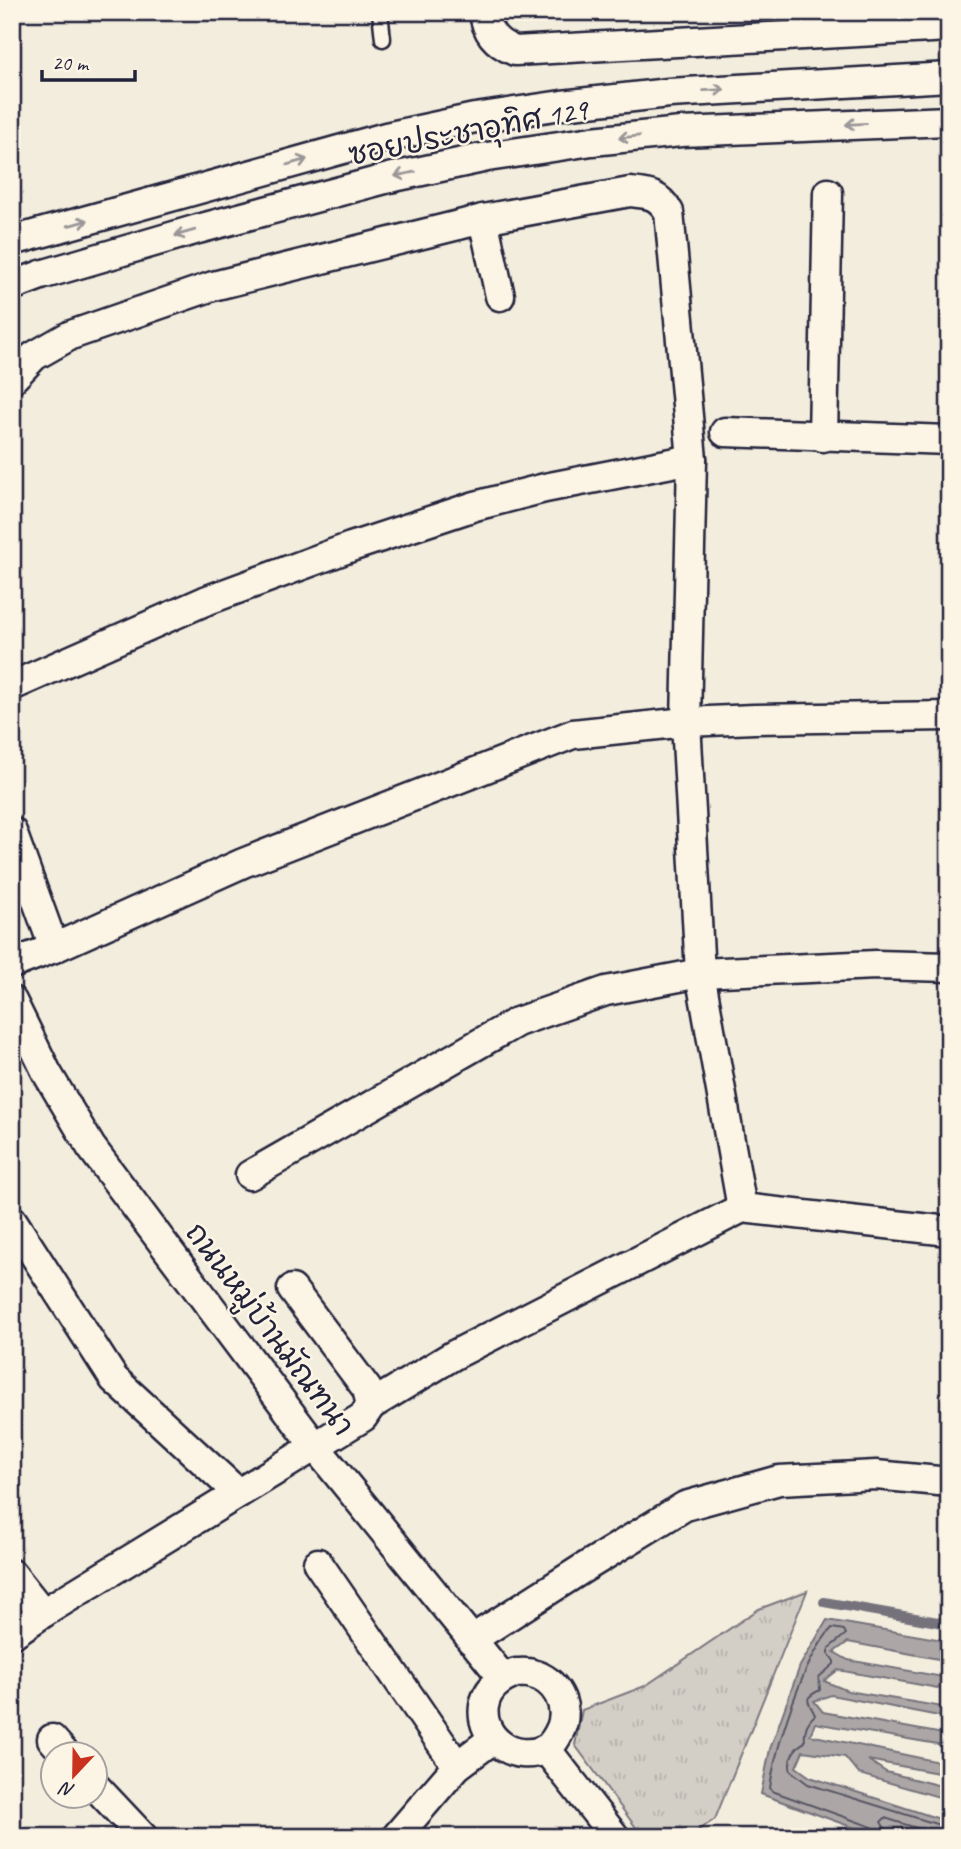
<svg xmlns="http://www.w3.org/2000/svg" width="961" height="1849" viewBox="0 0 961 1849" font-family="Caveat,'Playpen Sans Thai',sans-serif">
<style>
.grass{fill:url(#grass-tufts);stroke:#7b7880;stroke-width:2}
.water{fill:#aca7a6;stroke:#75727b;stroke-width:2}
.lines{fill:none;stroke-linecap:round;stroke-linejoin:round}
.shore{stroke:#595766;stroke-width:2}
.stream{stroke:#75727b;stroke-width:10}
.service-casing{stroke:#22223b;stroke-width:19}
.minor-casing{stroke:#22223b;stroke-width:33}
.service{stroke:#fcf5e5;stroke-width:14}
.minor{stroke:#fcf5e5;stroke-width:28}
.oneway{stroke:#9a9698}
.labels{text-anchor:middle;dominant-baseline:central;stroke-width:5;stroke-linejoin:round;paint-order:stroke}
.street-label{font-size:30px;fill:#22223b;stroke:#fcf5e5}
</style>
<defs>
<pattern id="grass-tufts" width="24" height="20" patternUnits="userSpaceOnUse" patternTransform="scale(1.75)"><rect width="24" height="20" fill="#d4cfc6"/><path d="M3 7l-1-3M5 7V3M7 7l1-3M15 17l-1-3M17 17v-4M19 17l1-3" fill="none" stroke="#b6b1ab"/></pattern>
</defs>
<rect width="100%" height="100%" fill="#f3edde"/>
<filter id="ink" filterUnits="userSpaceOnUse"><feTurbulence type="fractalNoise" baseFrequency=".0143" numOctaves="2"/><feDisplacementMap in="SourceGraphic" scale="14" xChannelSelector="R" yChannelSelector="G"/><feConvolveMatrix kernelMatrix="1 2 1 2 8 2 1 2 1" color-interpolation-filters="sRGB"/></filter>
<g filter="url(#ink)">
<polygon class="grass" points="807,1591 715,1819 688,1837 643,1837 575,1745 582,1710 645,1686 759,1609"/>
<polygon class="water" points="827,1620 949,1641 949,1661 848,1642 834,1652 848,1660 949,1678 949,1690 838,1670 824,1681 848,1691 949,1708 949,1718 831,1695 814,1701 823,1712 949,1735 949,1746 815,1723 810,1735 949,1764 949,1775 868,1760 886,1772 949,1788 949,1800 859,1774 845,1757 803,1751 796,1767 810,1777 949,1822 949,1837 879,1837 761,1794 770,1749 800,1666"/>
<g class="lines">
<g class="shore">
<path d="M877,1837V1831L872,1827L772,1791L770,1788C776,1746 803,1659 832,1628L844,1630L846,1634L829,1648V1654L834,1661V1664L819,1677L820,1690C802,1699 808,1700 815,1715C806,1723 804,1731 805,1742C795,1747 787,1759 791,1771L808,1784L949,1828"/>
<polyline points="886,1837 886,1830 881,1822 885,1818 945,1837"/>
</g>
<polyline class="stream" points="824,1602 949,1624"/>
<g class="service-casing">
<polyline id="service" points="380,12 383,39"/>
</g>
<g class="minor-casing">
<g id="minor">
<path d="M484,12C486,33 497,44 515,51L949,27"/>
<polyline points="483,219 500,296"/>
<polyline points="12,241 386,137 475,118 562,105 669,93 949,77"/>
<polyline points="12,286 41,275 198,229 389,178 487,157 592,141 681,132 949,121"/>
<path d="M12,379L34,356L71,335L213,286L483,219L630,192C649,194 658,194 669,212L692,459L686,722L700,973L742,1208"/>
<polyline points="725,432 949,440"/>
<polyline points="823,437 828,193"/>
<polyline points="12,686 205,601 351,547 475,506 545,488 692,459"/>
<polyline points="12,832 54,948"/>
<polyline points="12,964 54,948 243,863 573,734 686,722 754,719 949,716"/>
<polyline points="12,1001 47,1073 91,1147 314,1445 503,1678"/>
<polyline points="250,1175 517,1022 606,991 700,973 876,965 949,967"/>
<polyline points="12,1220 114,1379 238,1493"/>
<polyline points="371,1405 454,1355 742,1208 949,1231"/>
<polyline points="318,1563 457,1766"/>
<polyline points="12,1574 43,1613"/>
<polyline points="12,1634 43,1613 363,1417 371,1405 367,1389 292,1289"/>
<polyline points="471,1640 582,1569 685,1506 779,1480 876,1475 949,1482"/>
<path d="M516,1673C521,1673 527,1672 532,1674C555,1679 570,1705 561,1728C558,1735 552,1746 545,1749C515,1764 479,1738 484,1706C487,1688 500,1679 516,1673Z"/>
<polyline points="52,1739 66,1755"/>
<polyline points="546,1749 615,1837"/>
<polyline points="94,1785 143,1837"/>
<polyline points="396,1837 457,1766 493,1739"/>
</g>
</g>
<use href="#service" class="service"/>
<use href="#minor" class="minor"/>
</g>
<defs><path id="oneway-shaft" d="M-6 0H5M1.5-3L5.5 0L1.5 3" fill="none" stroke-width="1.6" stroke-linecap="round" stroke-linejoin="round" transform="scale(1.75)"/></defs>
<g class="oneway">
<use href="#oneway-shaft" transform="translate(714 90) rotate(-3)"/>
<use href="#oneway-shaft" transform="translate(856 124) rotate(177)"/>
<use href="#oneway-shaft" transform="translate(629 137) rotate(174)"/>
<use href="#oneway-shaft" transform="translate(297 162) rotate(-16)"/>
<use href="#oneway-shaft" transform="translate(405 174) rotate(168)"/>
<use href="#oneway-shaft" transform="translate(78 223) rotate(-16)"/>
<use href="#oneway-shaft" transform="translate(185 233) rotate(164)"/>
</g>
</g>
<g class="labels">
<g class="street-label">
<text transform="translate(468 132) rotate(-11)">ซอยประชาอุทิศ 129</text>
<text transform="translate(270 1329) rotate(53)">ถนนหมู่บ้านมัณฑนา</text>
</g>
</g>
<rect width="961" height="1849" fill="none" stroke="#fcf5e5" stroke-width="42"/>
<rect x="21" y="21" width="919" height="1807" fill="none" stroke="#22223b" stroke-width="2.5" filter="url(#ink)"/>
<g transform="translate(74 1775) rotate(202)"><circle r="33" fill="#fcf5e5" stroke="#a5a1a1" stroke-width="2"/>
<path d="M0-5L12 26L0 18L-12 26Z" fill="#c8321e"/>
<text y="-10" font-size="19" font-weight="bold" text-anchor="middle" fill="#22223b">N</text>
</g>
<path d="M42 70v10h93v-10" fill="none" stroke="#22223b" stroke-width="3.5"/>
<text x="52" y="70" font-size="21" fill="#22223b" stroke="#fcf5e5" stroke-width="5" paint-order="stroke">20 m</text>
</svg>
